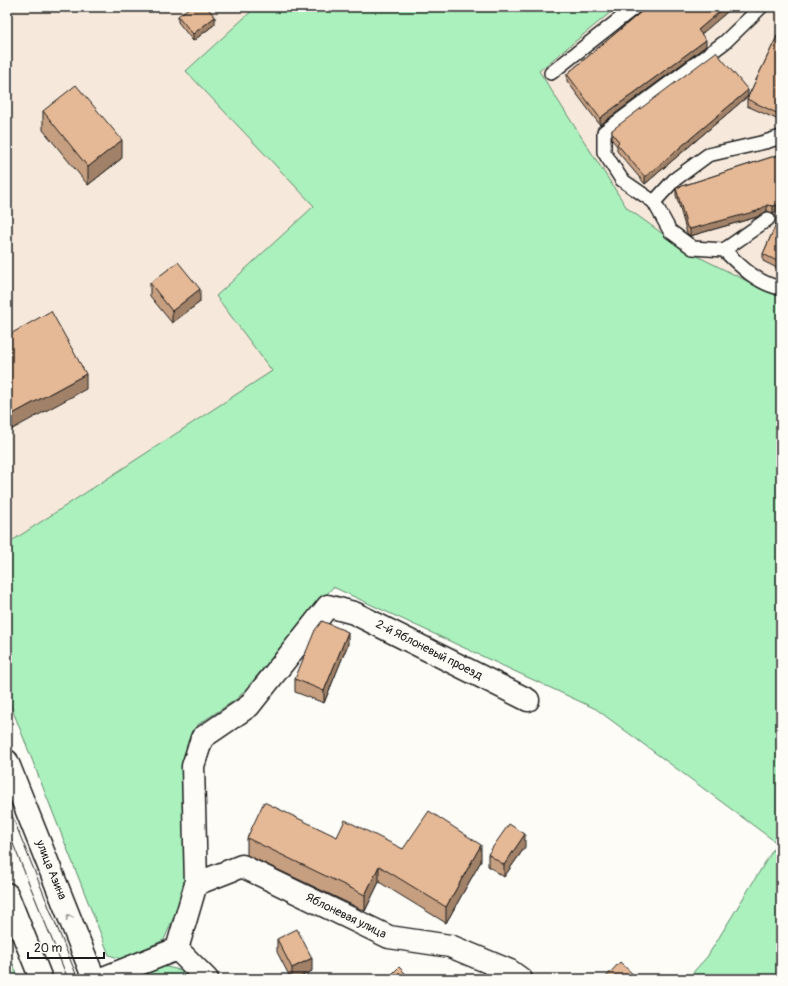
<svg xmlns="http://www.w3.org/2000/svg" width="788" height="986" viewBox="0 0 788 986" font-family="Pangolin,sans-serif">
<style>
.built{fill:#f6e8da}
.green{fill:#aaf1bd;stroke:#63866c}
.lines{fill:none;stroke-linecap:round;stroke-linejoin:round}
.service-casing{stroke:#1c1c1c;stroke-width:16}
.minor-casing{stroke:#1c1c1c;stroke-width:25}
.tertiary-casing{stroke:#1c1c1c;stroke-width:25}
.service{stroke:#fdfcf7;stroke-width:13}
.minor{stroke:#fdfcf7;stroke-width:22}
.tertiary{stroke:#fdfcf7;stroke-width:22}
.tram{stroke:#1c1c1c;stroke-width:1}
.wall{fill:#c69f81;stroke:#1c1c1c}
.shaded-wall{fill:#a18269;stroke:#1c1c1c}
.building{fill:#e6b996;stroke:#1c1c1c}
.oneway{stroke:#989794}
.labels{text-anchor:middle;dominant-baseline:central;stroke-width:3;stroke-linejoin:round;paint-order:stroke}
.street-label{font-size:12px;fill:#1c1c1c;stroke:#fdfcf7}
</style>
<rect width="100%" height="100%" fill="#fdfcf7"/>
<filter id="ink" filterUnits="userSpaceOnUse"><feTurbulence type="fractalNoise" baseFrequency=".025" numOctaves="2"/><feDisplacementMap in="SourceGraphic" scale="8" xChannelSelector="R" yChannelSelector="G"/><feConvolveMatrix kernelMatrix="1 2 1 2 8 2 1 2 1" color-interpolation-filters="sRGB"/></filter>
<g filter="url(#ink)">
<g class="built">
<polygon points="7,7 256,7 186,71 314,206 216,296 272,371 7,544"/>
<polygon points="617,7 781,7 781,298 685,250 627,208 539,71"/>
</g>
<g class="green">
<polygon points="256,7 617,7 539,71 627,208 685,250 781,298 781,979 687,979 707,957 777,843 596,709 333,587 238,698 196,726 183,762 185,891 164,940 121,959 109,955 7,696 7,544 272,371 216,296 314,206 186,71"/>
<polygon points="7,949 19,979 7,979"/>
<polygon points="158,965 180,970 190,979 138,979"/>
</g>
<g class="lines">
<g class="service-casing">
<g id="service">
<polyline points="761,7 725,42 604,132 604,152 622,180 654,202 670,231 693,248 724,250 768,219"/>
<polyline points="551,73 635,7"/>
<polyline points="654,202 674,180 708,155 765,142 781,137"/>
<path d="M724,250C740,266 758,284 781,288"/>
</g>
</g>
<g class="minor-casing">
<g id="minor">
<polyline points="196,884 242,866 389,937 450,946 510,971 521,979"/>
<polyline points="177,949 207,979"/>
<polyline points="101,979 177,949 196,884 193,766 202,738 249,706 328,606 354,613 528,700"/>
</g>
</g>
<g class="tertiary-casing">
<g id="tertiary">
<polyline points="7,761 94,979"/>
<polyline points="7,894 41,979"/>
</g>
</g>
<use href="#service" class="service"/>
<use href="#minor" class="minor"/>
<use href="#tertiary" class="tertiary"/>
<g class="tram">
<polyline points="7,803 78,979"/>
<polyline points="7,829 68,979"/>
</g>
</g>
<g class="wall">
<polygon points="647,7 733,7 701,34 706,46 600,125 567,81 567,74"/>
<polygon points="178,16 215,24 193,41 178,22"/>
<polygon points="781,28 781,121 747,106 747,99"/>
<polygon points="748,96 645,184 617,151 617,146 612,140 612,130"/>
<polygon points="43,111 122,158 88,185 43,130"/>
<polygon points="781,154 781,210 773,213 767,211 757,217 690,236 687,233 676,195 676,188"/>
<polygon points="781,213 781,270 763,261 763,254"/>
<polygon points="150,283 200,302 172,323 150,296"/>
<polygon points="348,644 324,703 295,692 295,679"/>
<polygon points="337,837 403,849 481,861 446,923 379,882 365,911 247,855 247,838"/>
<polygon points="525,847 504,877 488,866 488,854"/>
<polygon points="277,939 312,971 296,979 291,979 277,952"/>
</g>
<g class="shaded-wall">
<polygon points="725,7 733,7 698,37 698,30"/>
<polygon points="215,17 215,24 193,41 193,34"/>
<polygon points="706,40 706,46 600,125 600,118"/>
<polygon points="748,90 748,96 645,184 645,177"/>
<polygon points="122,140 122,158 88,185 88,167"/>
<polygon points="781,204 781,210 773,213 773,206"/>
<polygon points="767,205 767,211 757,217 690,236 690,229"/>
<polygon points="200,289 200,302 172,323 172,311"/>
<polygon points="86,374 86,389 7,432 7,417"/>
<polygon points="348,632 348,644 324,703 324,691"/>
<polygon points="525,834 525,847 504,877 504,865"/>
<polygon points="481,845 481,861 446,923 446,907"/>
<polygon points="379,866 379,882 365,911 365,895"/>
<polygon points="312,958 312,971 296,979 292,979 292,968"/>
</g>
<g class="building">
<polygon points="190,7 207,7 215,17 193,34 178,16"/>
<polygon points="647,7 725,7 698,30 706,40 600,118 567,74"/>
<polygon points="781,28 781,115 747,99"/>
<polygon points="716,52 748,90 645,177 617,144 619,142 612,133 612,130"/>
<polygon points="76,85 122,140 88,167 43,111"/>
<polygon points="781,154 781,204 773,206 767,205 757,211 690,229 687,227 676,188"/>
<polygon points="781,213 781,263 763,254"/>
<polygon points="178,262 200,289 172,311 150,283"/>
<polygon points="51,311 86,374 7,417 7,336"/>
<polygon points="322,621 348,632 324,691 295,679 315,630"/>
<polygon points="264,802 337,837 345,820 403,849 429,811 481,845 446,907 379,866 365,895 247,838"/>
<polygon points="509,824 525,834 504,865 488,854"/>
<polygon points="297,929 312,958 292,968 277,939"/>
<polygon points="620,962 638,979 604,979"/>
<polygon points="399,967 411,979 387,979"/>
</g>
<defs><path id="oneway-chevron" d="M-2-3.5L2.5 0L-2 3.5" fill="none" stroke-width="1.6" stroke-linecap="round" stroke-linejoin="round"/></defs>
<use class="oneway" href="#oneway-chevron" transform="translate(69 917) rotate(-112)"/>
</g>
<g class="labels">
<g class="street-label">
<text transform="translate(429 650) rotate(27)">2-й Яблоневый проезд</text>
<text transform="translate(51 870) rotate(68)">улица Азина</text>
<text transform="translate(346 916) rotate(26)">Яблоневая улица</text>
</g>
</g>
<rect width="788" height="986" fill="none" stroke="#fdfcf7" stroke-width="24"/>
<rect x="12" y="12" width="764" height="962" fill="none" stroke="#1c1c1c" stroke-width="1.5" filter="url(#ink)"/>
<path d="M28 952v6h76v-6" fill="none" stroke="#1c1c1c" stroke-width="2"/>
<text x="34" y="952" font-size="12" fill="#1c1c1c" stroke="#fdfcf7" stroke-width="3" paint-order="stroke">20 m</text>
</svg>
